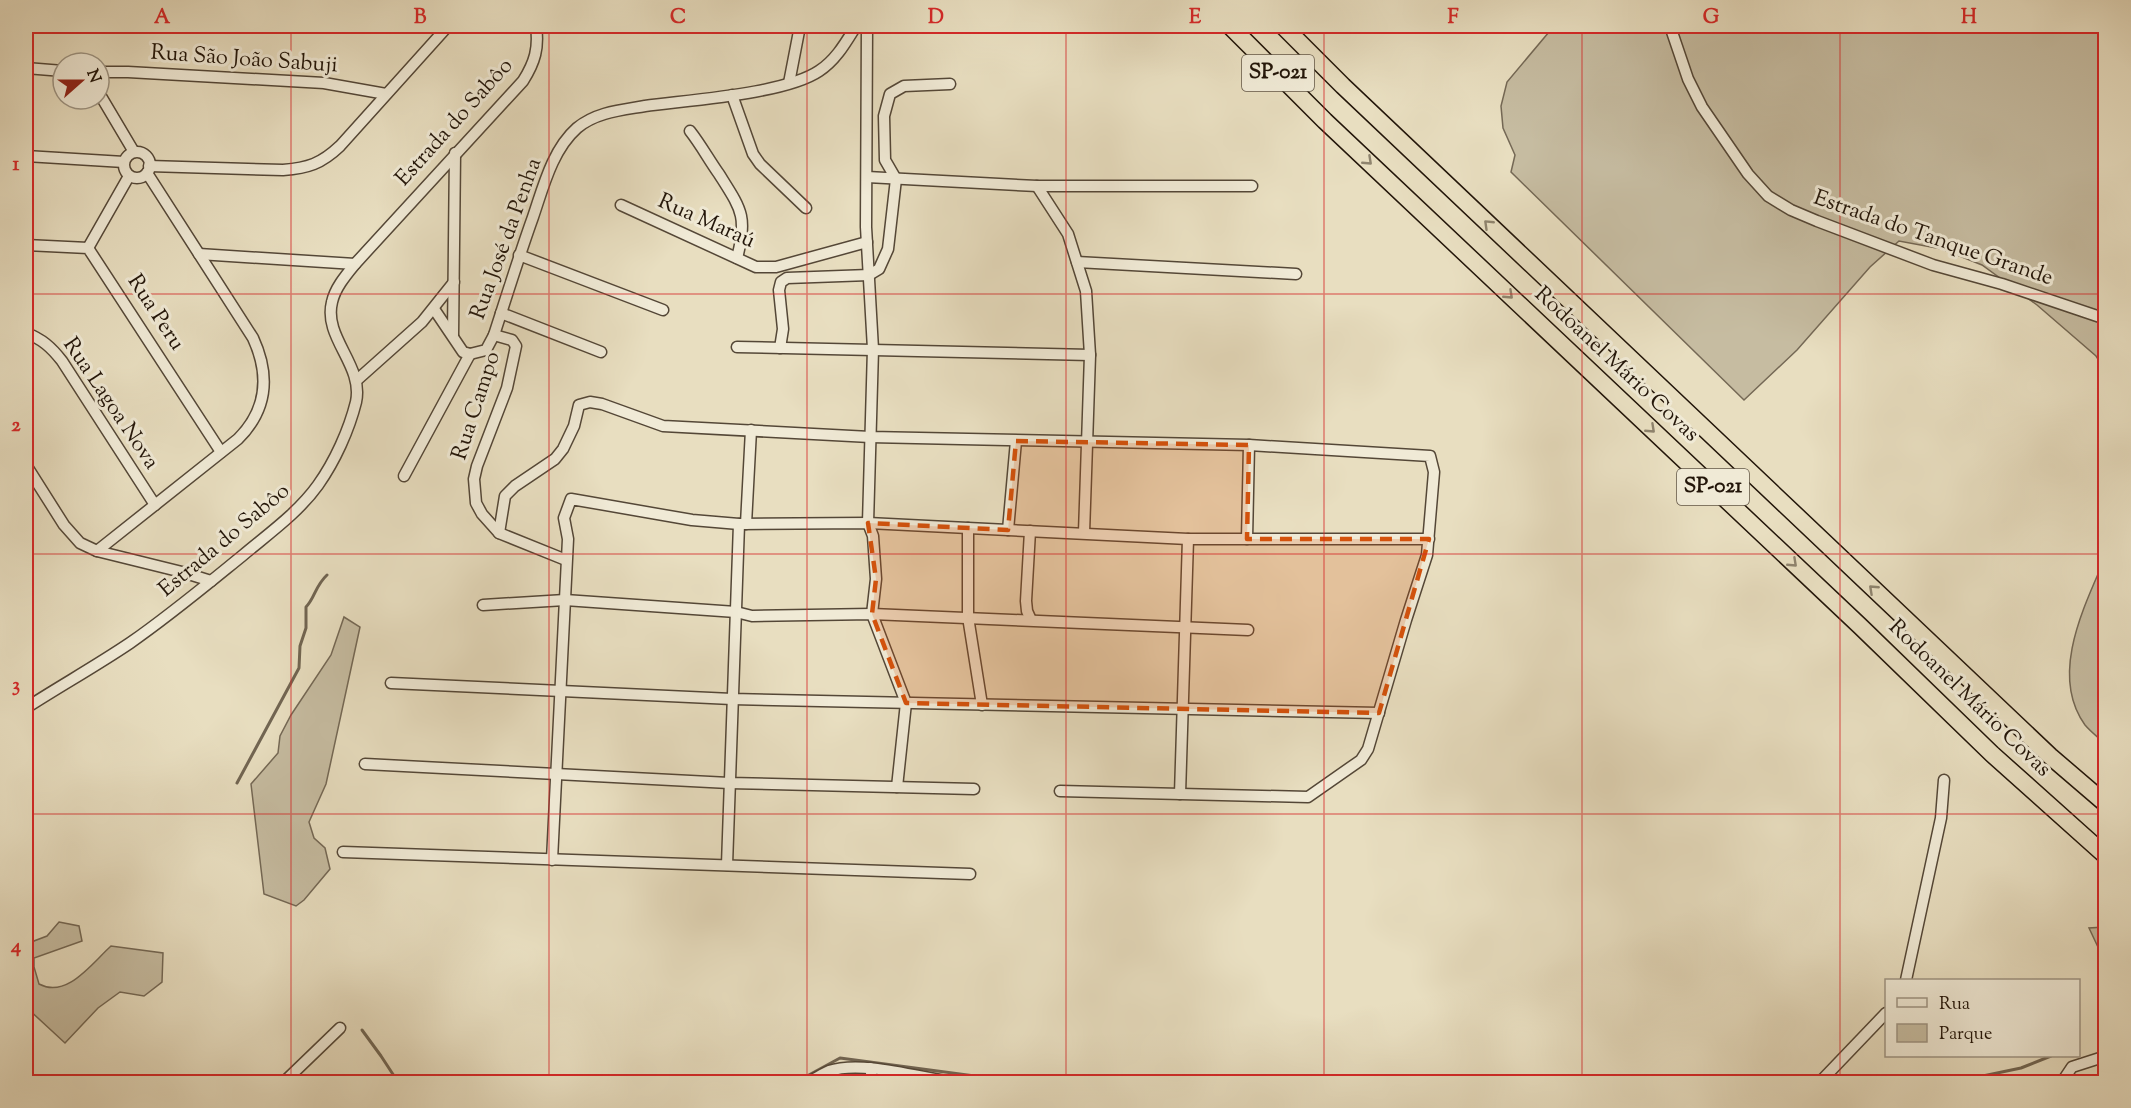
<svg xmlns="http://www.w3.org/2000/svg" width="2131" height="1108" viewBox="0 0 2131 1108" font-family="'Sorts Mill Goudy',serif">
<style>
.green{fill:#c6bca1;stroke:#746855;stroke-width:1.5}
.lines{fill:none;stroke-linecap:round;stroke-linejoin:round}
.stream{stroke:#716552;stroke-width:3}
.minor-casing{stroke:#544737;stroke-width:13}
.highway-casing{stroke:#221509;stroke-width:19}
.minor{stroke:#f0ead6;stroke-width:10}
.highway{stroke:#e8dec0;stroke-width:16}
.oneway{stroke:#8f846e}
.marked{fill:#d4520c;fill-opacity:0.2;stroke:#d4520c;stroke-width:4.5;stroke-dasharray:12 8;stroke-linejoin:round}
.grid{fill:none;stroke:#d62828;stroke-width:1.5;stroke-opacity:0.55}
.labels{text-anchor:middle;dominant-baseline:central;stroke-width:6;stroke-linejoin:round;paint-order:stroke}
.shield{fill:#f0ead6;stroke:#605546;stroke-width:1.5}
.shield-label{font-size:21px;font-weight:bold;fill:#221509}
.street-label{font-size:22px;fill:#221509;stroke:#f0ead6}
.neatline{fill:none;stroke:#d62828;stroke-width:2}
.grid-label{font-size:20px;text-anchor:middle;font-weight:bold;fill:#d62828}
</style>
<rect width="100%" height="100%" fill="#e8dec0"/>
<filter id="stains"><feTurbulence type="fractalNoise" baseFrequency=".00333" numOctaves="4"/><feColorMatrix values="0 0 0 0 .2 0 0 0 0 .09 0 0 0 0 .02 0 0 0 .5 -.17"/></filter>
<radialGradient id="worn" r=".72"><stop offset=".6" stop-color="#630" stop-opacity="0"/><stop offset="1" stop-color="#630" stop-opacity=".3"/></radialGradient>
<g class="green">
<polygon points="1554,26 2105,26 2105,370 2096,356 2037,305 1982,265 1942,249 1899,241 1870,267 1797,350 1744,400 1511,172 1515,155 1503,128 1501,106 1507,82"/>
<path d="M2105,558L2106,744H2105C2099,738 2091,732 2085,725C2049,675 2084,607 2105,558Z"/>
<polygon points="344,617 360,627 326,784 309,822 314,838 325,848 330,869 304,900 296,906 264,894 251,784 278,753 280,736 291,715 331,655"/>
<path d="M59,922L79,926L82,941L34,958V967L39,984C67,999 92,963 111,946L163,953L162,982L144,996L120,992L98,1008L65,1043L26,1007V951L34,941L47,936Z"/>
<polygon points="2105,927 2106,927 2105,962 2089,928"/>
</g>
<g class="lines">
<g class="stream">
<path d="M237,783L299,668L300,646L306,628V607C315,598 315,586 327,575"/>
<polyline points="362,1030 381,1056 398,1082"/>
<polyline points="796,1082 840,1058 1020,1082"/>
<polyline points="1488,1082 1516,1077 1562,1082"/>
<polyline points="1954,1082 2021,1068 2051,1056"/>
</g>
<g class="minor-casing">
<g id="minor">
<polyline points="867,26 866,227 873,349 868,523 873,536 876,579 872,614 906,703 897,787"/>
<polyline points="1670,26 1688,79 1702,107 1748,174 1768,196 1791,210 1817,221 1933,265 2002,284 2106,319"/>
<polyline points="26,68 63,71"/>
<polyline points="99,72 128,72 324,83 386,94"/>
<polyline points="789,83 800,26"/>
<polyline points="99,93 134,152"/>
<polyline points="732,95 753,154 760,164 806,208"/>
<path d="M690,131C701,145 709,160 719,174C741,209 748,216 737,258"/>
<circle cx="137" cy="165" r="13"/>
<polyline points="26,156 124,162"/>
<path d="M149,166L283,170C308,168 321,164 340,146L448,26"/>
<polyline points="867,177 1037,186 1252,186"/>
<polyline points="1037,186 1068,234 1086,291 1090,355 1084,533"/>
<polyline points="621,205 756,267 776,267 867,242"/>
<polyline points="26,245 88,248 221,452"/>
<polyline points="88,248 129,176"/>
<polyline points="199,254 355,264"/>
<polyline points="519,255 663,310"/>
<polyline points="1077,262 1296,274"/>
<path d="M434,309L463,352L470,354L486,350L494,335C507,295 519,256 533,217C543,188 552,150 577,128C596,112 622,110 645,106C688,100 785,94 819,71C836,60 846,42 856,26"/>
<polyline points="501,313 601,352"/>
<path d="M26,333C42,339 51,347 62,361L155,505"/>
<polyline points="494,335 512,340 516,346 507,388 477,466 474,479 476,503 482,514 499,533 566,560"/>
<polyline points="453,336 455,153"/>
<polyline points="737,347 1090,355"/>
<polyline points="780,348 783,329 779,290 781,282 787,278 869,275 879,269 888,249 896,179 885,160 884,116 890,94 904,86 950,84"/>
<polyline points="357,380 422,322 454,282"/>
<polyline points="26,465 64,525 80,543 97,551 182,572 211,581"/>
<polyline points="404,476 470,354"/>
<polyline points="746,524 751,430"/>
<polyline points="968,528 968,617 982,705"/>
<polyline points="1008,530 1016,441"/>
<polyline points="1030,531 1026,601 1027,611 1031,620"/>
<polyline points="499,533 505,496 515,486 555,459 563,449 574,426 579,405 590,402 602,404 663,426 870,437 1249,445 1430,456 1434,472 1427,555 1406,620 1368,749 1361,760 1308,797 1060,791"/>
<polyline points="1247,539 1249,445"/>
<path d="M97,551L238,439C268,409 270,375 253,338L147,173"/>
<polyline points="483,605 565,600 736,612 752,616 872,614 1248,630"/>
<polyline points="391,683 732,699 1379,713"/>
<path d="M26,708C60,686 96,666 130,643C169,616 205,586 242,556C268,534 298,513 318,485C335,461 349,430 356,402C364,365 323,338 332,302C335,288 346,275 355,264L523,81C535,62 539,48 536,26"/>
<polyline points="365,764 729,783 974,789"/>
<polyline points="1180,794 1188,539"/>
<polyline points="343,852 970,874"/>
<polyline points="552,860 568,539 564,518 571,499 692,520 739,524 868,523 1188,539 1429,539"/>
<polyline points="727,865 739,524"/>
<polyline points="1906,980 1941,818 1944,780"/>
<polyline points="870,1068 873,1082"/>
<polyline points="284,1082 340,1028"/>
<path d="M808,1082C815,1079 822,1074 829,1071C861,1060 917,1077 951,1082"/>
<polyline points="1820,1082 1886,1013"/>
<polyline points="2062,1082 2072,1067 2100,1058"/>
</g>
</g>
<g class="highway-casing">
<g id="highway">
<polyline points="1230,26 1325,121 1860,626 1992,754 2106,856"/>
<polyline points="1283,26 1343,86 2050,756 2106,804"/>
</g>
</g>
<use href="#minor" class="minor"/>
<use href="#highway" class="highway"/>
</g>
<defs><path id="oneway-chevron" d="M-2-3.5L2.5 0L-2 3.5" fill="none" stroke-width="1.6" stroke-linecap="round" stroke-linejoin="round" transform="scale(1.5)"/></defs>
<g class="oneway">
<use href="#oneway-chevron" transform="translate(1368 161) rotate(43)"/>
<use href="#oneway-chevron" transform="translate(1488 224) rotate(-136)"/>
<use href="#oneway-chevron" transform="translate(1509 295) rotate(43)"/>
<use href="#oneway-chevron" transform="translate(1651 429) rotate(43)"/>
<use href="#oneway-chevron" transform="translate(1793 563) rotate(43)"/>
<use href="#oneway-chevron" transform="translate(1873 589) rotate(-137)"/>
</g>
<path class="marked" d="M1016,441L1249,445L1247,539H1429L1379,713L906,703L872,614L876,579L868,523L1008,530Z"/>
<path class="grid" d="M291,26V1082M549,26V1082M807,26V1082M1066,26V1082M1324,26V1082M1582,26V1082M1840,26V1082M26,294H2106M26,554H2106M26,814H2106"/>
<g class="labels">
<g class="shield">
<rect x="1242" y="55" width="72" height="36" rx="4.5"/>
<rect x="1677" y="469" width="72" height="36" rx="4.5"/>
</g>
<g class="shield-label">
<text x="1278" y="73">SP-021</text>
<text x="1713" y="487">SP-021</text>
</g>
<g class="street-label">
<text transform="translate(244 60) rotate(4)">Rua São João Sabuji</text>
<text transform="translate(455 123) rotate(-48)">Estrada do Sabôo</text>
<text transform="translate(706 222) rotate(24)">Rua Maraú</text>
<text transform="translate(507 239) rotate(-70)">Rua José da Penha</text>
<text transform="translate(1933 239) rotate(19)">Estrada do Tanque Grande</text>
<text transform="translate(155 313) rotate(57)">Rua Peru</text>
<text transform="translate(1616 365) rotate(43)">Rodoanel Mário Covas</text>
<text transform="translate(110 404) rotate(56)">Rua Lagoa Nova</text>
<text transform="translate(477 406) rotate(-72)">Rua Campo</text>
<text transform="translate(225 541) rotate(-40)">Estrada do Sabôo</text>
<text transform="translate(1969 699) rotate(44)">Rodoanel Mário Covas</text>
</g>
</g>
<rect width="2131" height="1108" fill="none" stroke="#e8dec0" stroke-width="66"/>
<rect x="1885" y="979" width="195" height="78" fill="#f0ead6" stroke="#9e9584" stroke-width="1.5"/>
<rect x="1897" y="998" width="30" height="9" fill="#f0ead6" stroke="#9e9584" stroke-width="1.5"/>
<text x="1939" y="1009" font-size="18" fill="#221509">Rua</text>
<rect x="1897" y="1024" width="30" height="18" fill="#c6bca1" stroke="#9e9584" stroke-width="1.5"/>
<text x="1939" y="1039" font-size="18" fill="#221509">Parque</text>
<g transform="translate(81 81) rotate(69)"><circle r="28" fill="#f0ead6" stroke="#9e9584" stroke-width="1.5"/>
<path d="M0-4.5L10 22L0 15L-10 22Z" fill="#8f2418"/>
<text y="-9" font-size="16" font-weight="bold" text-anchor="middle" fill="#221509">N</text>
</g>
<rect x="33" y="33" width="2065" height="1042" class="neatline"/>
<g class="grid-label">
<text x="162" y="23">A</text>
<text x="420" y="23">B</text>
<text x="678" y="23">C</text>
<text x="936" y="23">D</text>
<text x="1195" y="23">E</text>
<text x="1453" y="23">F</text>
<text x="1711" y="23">G</text>
<text x="1969" y="23">H</text>
<text x="16" y="170">1</text>
<text x="16" y="431">2</text>
<text x="16" y="691">3</text>
<text x="16" y="952">4</text>
</g>
<rect width="100%" height="100%" filter="url(#stains)"/>
<rect width="100%" height="100%" fill="url(#worn)"/>
</svg>
